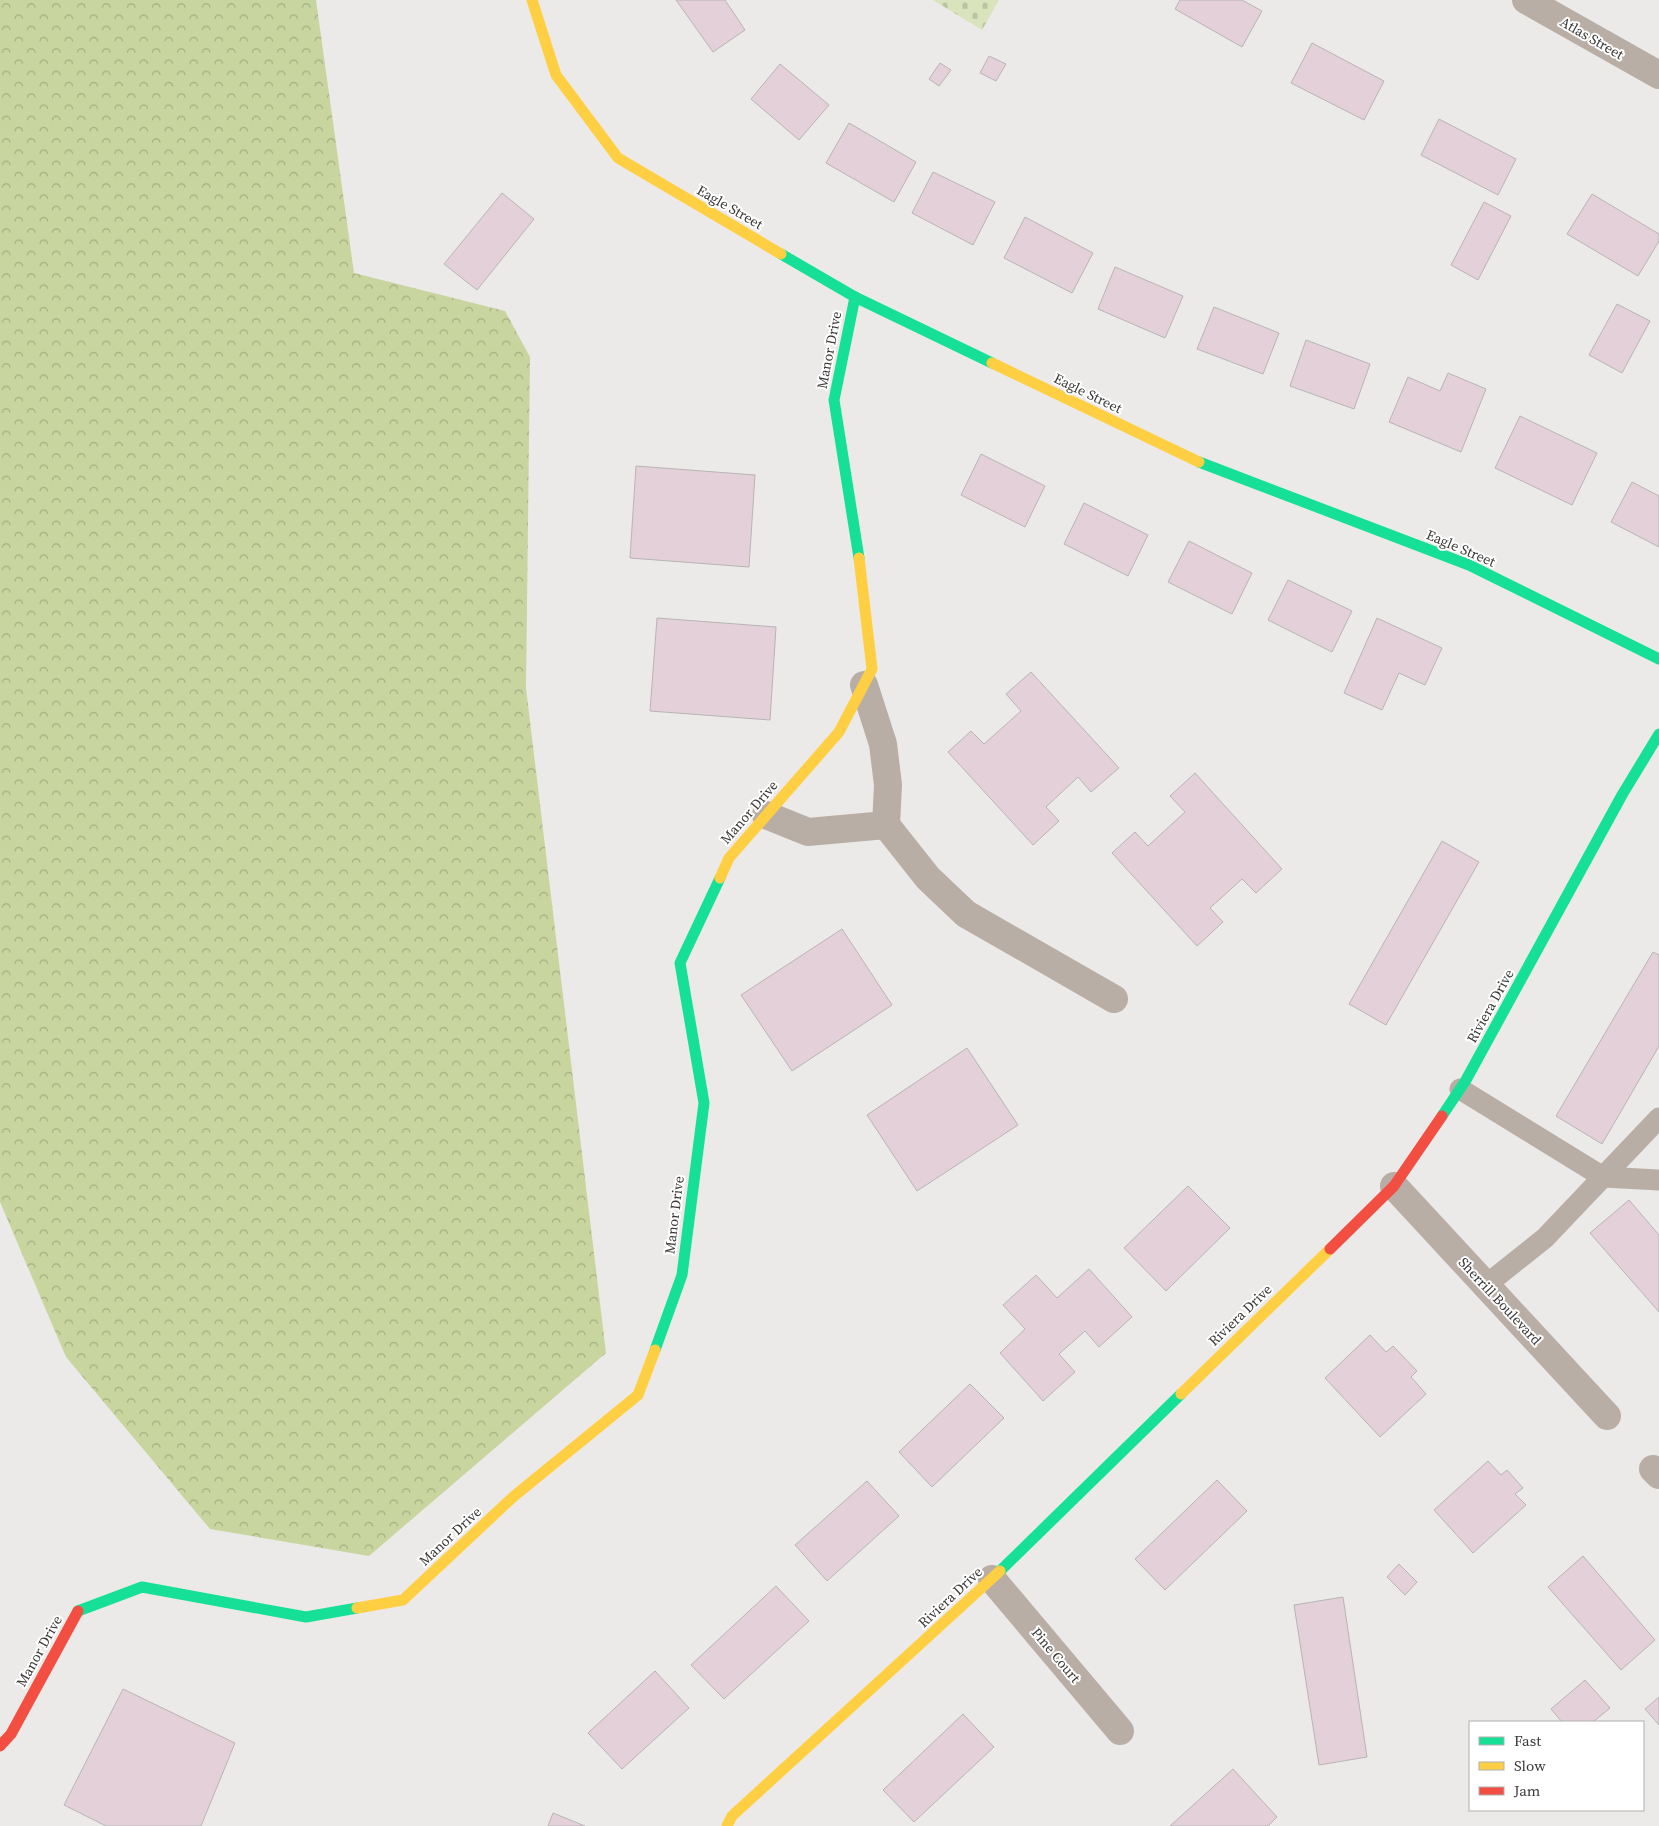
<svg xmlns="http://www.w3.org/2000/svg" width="1659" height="1826" viewBox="0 0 1659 1826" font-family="'Source Serif 4',serif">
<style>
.forest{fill:url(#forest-crowns)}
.cemetery{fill:url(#cemetery-stones)}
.building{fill:#e3d0d9;stroke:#b7b5b4}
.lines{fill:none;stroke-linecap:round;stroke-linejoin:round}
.lane{stroke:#b8aea5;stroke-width:21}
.street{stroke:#b8aea5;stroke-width:28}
.fast{stroke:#16e098;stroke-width:11}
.slow{stroke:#ffcf43;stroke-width:11}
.jam{stroke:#f24e42;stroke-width:11}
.labels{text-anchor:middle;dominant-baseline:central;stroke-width:4;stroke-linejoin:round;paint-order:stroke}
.street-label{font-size:14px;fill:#3b3938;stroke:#fff}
</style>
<defs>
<pattern id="forest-crowns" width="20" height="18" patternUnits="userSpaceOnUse" patternTransform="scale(1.25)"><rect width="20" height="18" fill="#c8d59e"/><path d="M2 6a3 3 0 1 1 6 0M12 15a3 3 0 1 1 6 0" fill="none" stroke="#a4ae82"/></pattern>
<pattern id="cemetery-stones" width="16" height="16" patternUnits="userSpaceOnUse" patternTransform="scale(1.25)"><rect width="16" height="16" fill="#d9e3bc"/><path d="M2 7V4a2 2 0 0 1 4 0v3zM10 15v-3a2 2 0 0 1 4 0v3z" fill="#bbc4a2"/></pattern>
</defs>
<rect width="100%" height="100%" fill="#eceae8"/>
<polygon class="forest" points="0,0 316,0 354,273 505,311 530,357 526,688 606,1353 369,1556 210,1529 66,1357 0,1202"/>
<polygon class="cemetery" points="933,0 999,0 982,30"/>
<g class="building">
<polygon points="676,0 725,0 745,30 713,52"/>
<polygon points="1180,0 1242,0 1262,11 1242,47 1175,9"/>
<polygon points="1312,43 1384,81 1364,120 1291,83"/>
<polygon points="989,56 1006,64 996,81 980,73"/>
<polygon points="940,63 951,70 939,86 929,79"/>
<polygon points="780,64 829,105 799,140 751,99"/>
<polygon points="1439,119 1516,159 1498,195 1421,155"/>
<polygon points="849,123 916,162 894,202 826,163"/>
<polygon points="933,172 995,202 973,245 912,213"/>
<polygon points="502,193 534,219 477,290 444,264"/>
<polygon points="1592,194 1659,234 1659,241 1638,276 1567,234"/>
<polygon points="1484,202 1511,216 1478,280 1451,265"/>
<polygon points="1025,217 1093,253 1072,293 1004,258"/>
<polygon points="1115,267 1183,296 1165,338 1098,309"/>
<polygon points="1617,304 1650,321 1622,373 1589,355"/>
<polygon points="1214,307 1279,333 1263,374 1197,349"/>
<polygon points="1306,340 1370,364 1354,409 1290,386"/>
<polygon points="1448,373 1486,389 1461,452 1389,422 1408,377 1440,391"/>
<polygon points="1520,416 1597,453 1572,505 1495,468"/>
<polygon points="981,454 1045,486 1025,527 961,495"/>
<polygon points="636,466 755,475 749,567 630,558"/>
<polygon points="1632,482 1659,496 1659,547 1611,522"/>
<polygon points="1084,503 1148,535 1128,576 1064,544"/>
<polygon points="1189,541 1252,573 1232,614 1168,582"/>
<polygon points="1288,580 1352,611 1332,652 1268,620"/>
<polygon points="657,618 776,627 770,720 650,711"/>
<polygon points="1377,618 1442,648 1425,685 1399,673 1382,710 1344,693"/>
<polygon points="1031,672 1119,768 1091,792 1078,777 1046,807 1059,821 1033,845 948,752 971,731 984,744 1021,711 1006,694"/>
<polygon points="1195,773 1282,869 1256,893 1242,879 1210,908 1223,922 1197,946 1112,853 1135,832 1148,846 1185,812 1170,796"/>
<polygon points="1442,841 1479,862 1386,1025 1349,1004"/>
<polygon points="842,929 892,1005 792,1071 741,995"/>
<polygon points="1653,952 1659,955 1659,1046 1602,1144 1556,1116"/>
<polygon points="967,1048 1018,1125 917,1191 867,1115"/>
<polygon points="1188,1186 1230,1228 1166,1291 1124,1248"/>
<polygon points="1629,1200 1659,1235 1659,1312 1590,1233"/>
<polygon points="1089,1269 1132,1317 1099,1347 1085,1331 1059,1354 1075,1372 1043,1401 1000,1353 1025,1329 1003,1305 1036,1275 1057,1298"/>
<polygon points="1370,1335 1386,1352 1393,1346 1417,1371 1411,1377 1426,1394 1380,1437 1325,1378"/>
<polygon points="970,1384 1004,1418 932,1487 899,1452"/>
<polygon points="1488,1461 1501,1475 1507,1470 1523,1488 1515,1494 1526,1505 1473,1553 1434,1510"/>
<polygon points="1217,1480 1247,1511 1165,1590 1135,1559"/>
<polygon points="867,1481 899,1516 827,1581 795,1545"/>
<polygon points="1583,1556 1655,1640 1621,1670 1548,1587"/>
<polygon points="1399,1564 1417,1582 1405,1595 1387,1577"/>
<polygon points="776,1586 809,1621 724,1699 691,1665"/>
<polygon points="1343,1597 1367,1757 1319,1765 1294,1605"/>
<polygon points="655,1671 689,1708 622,1769 588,1733"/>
<polygon points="1585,1680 1610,1708 1593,1722 1562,1722 1551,1709"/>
<polygon points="123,1689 235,1743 201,1826 106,1826 64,1805"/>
<polygon points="1659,1697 1659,1725 1645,1709"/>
<polygon points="963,1714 994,1747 914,1822 883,1790"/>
<polygon points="1233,1769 1277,1817 1268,1826 1170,1826"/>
<polygon points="553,1813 585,1826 548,1826"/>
</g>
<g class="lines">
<g class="lane">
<polyline points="1460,1089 1603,1177 1659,1180"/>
<polyline points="1486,1285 1545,1238 1659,1118"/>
</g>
<g class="street">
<polyline points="1526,0 1659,75"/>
<polyline points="864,685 883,744 888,785 886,825 928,878 966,914 1114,999"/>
<polyline points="766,815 808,832 886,825"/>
<polyline points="1394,1186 1607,1416"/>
<polyline points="1653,1469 1659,1475"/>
<polyline points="992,1579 1120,1731"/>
</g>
<g class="fast">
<polyline points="781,254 855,297 992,363"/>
<polyline points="855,297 834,400 859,558"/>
<polyline points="1199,462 1469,565 1659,659"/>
<polyline points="1442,1116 1466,1080 1622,795 1659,734"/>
<polyline points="655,1350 682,1275 704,1103 680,963 720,878"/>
<polyline points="1000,1571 1181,1394"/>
<polyline points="78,1611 142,1587 306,1617 357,1608"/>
</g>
<g class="slow">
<polyline points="532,0 556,75 618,158 781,254"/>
<polyline points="992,363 1199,462"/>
<polyline points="720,878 729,858 839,732 872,669 859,558"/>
<polyline points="1181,1394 1330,1249"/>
<polyline points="357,1608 403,1600 513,1497 638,1395 655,1350"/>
<polyline points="727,1826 732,1816 1000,1571"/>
</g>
<g class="jam">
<polyline points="1330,1249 1394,1186 1442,1116"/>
<polyline points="0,1746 11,1734 78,1611"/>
</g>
</g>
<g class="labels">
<g class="street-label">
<text transform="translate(1592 38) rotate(30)">Atlas Street</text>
<text transform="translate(730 207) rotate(30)">Eagle Street</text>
<text transform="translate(829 350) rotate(-79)">Manor Drive</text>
<text transform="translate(1088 393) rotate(26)">Eagle Street</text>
<text transform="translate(1461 548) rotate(23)">Eagle Street</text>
<text transform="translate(749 812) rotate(-49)">Manor Drive</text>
<text transform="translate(1490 1006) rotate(-61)">Riviera Drive</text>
<text transform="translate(674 1215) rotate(-83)">Manor Drive</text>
<text transform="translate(1500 1301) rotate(47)">Sherrill Boulevard</text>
<text transform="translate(1240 1315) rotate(-44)">Riviera Drive</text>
<text transform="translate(450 1536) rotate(-43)">Manor Drive</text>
<text transform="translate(950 1597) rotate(-43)">Riviera Drive</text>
<text transform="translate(39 1651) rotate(-61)">Manor Drive</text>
<text transform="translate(1056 1655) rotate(50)">Pine Court</text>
</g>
</g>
<rect x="1469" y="1721" width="175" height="90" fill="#ffffff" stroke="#b1b0af"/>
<rect x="1479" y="1737" width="25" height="8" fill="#16e098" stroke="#b1b0af"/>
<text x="1514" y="1746" font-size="15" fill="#3b3938">Fast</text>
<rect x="1479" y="1762" width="25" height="8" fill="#ffcf43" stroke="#b1b0af"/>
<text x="1514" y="1771" font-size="15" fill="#3b3938">Slow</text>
<rect x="1479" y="1787" width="25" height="8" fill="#f24e42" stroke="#b1b0af"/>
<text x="1514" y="1796" font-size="15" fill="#3b3938">Jam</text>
</svg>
